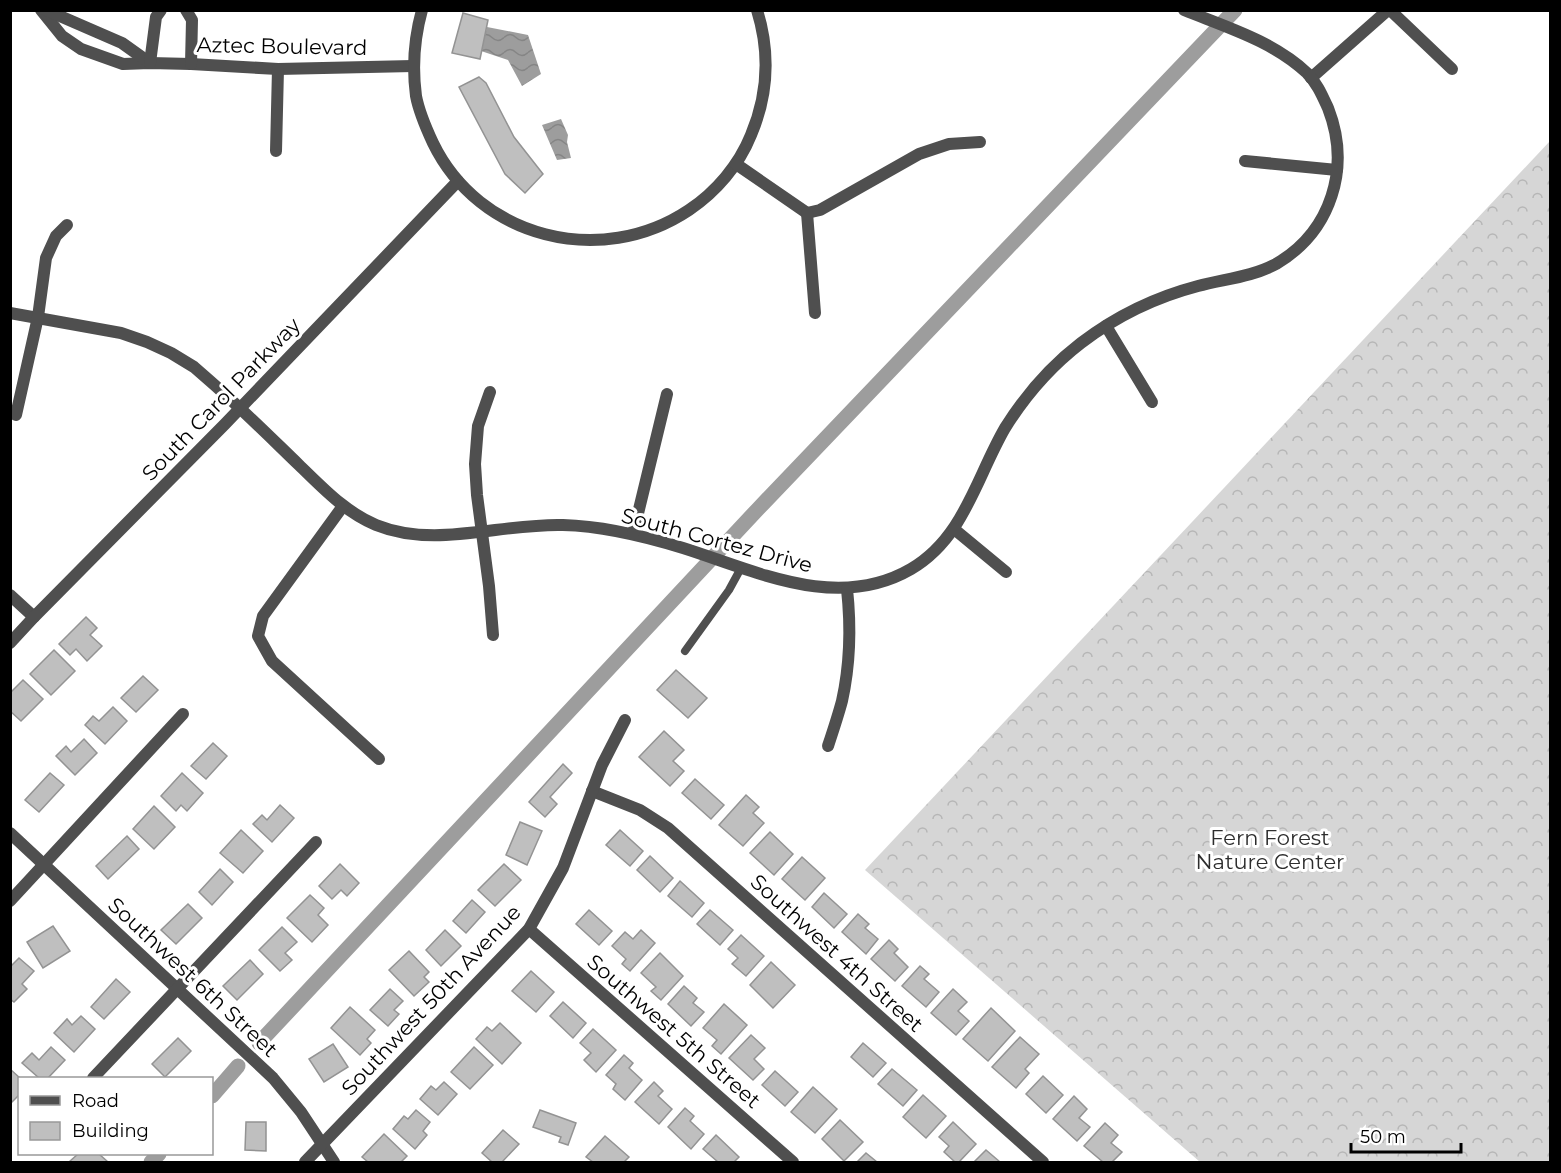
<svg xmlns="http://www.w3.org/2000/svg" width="1561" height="1173" viewBox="0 0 1561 1173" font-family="Montserrat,sans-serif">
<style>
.forest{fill:url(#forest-crowns)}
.water{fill:url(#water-waves)}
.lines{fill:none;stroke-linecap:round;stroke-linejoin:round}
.canal{stroke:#9d9d9d;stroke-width:15}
.building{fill:#bfbfbf;stroke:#939393;stroke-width:1.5}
.lane{stroke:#4f4f4f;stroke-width:8}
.street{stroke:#4f4f4f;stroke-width:12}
.labels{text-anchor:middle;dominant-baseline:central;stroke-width:6;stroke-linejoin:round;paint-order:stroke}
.street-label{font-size:21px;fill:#000;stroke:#fff}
.park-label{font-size:21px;fill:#2d2d2d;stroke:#fff}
</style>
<defs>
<pattern id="forest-crowns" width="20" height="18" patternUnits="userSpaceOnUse" patternTransform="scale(1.5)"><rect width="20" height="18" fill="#d6d6d6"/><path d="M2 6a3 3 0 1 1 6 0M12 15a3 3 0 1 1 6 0" fill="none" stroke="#b6b6b6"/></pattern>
<pattern id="water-waves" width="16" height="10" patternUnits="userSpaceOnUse" patternTransform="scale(1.5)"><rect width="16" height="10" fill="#9d9d9d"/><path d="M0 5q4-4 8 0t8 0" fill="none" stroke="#858585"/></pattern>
</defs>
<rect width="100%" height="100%" fill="#fff"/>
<polygon class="forest" points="1550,141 1550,1162 1200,1162 865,870"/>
<g class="water">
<polygon points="487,27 528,35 541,74 522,86 508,60 481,51"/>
<polygon points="561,119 568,135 567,142 571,158 557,160 542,125"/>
</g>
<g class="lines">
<g class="canal">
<polyline points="259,1043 758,509 1235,10"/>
<polyline points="212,1096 238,1066"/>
<polyline points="151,1162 159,1154"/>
</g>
</g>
<g class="building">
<polygon points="463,13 488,20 480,59 452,53"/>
<polygon points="479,77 486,83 514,137 543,174 525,193 505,174 459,87"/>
<polygon points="86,617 97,628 90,635 102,646 87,661 76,649 70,655 59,644"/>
<polygon points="54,650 75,671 51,695 30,674"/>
<polygon points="676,670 707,698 688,718 657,690"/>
<polygon points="143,676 158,690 136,712 121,698"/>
<polygon points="23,680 43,699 21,721 10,711 10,693"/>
<polygon points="113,707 127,721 105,744 85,725 93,716 99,721"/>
<polygon points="664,731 684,750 673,761 684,771 670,786 639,757"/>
<polygon points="84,739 97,753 75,775 56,756 66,746 71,752"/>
<polygon points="213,743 227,756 206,779 191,766"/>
<polygon points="563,764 572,773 550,797 557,804 545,817 529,802"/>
<polygon points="50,773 64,785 39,812 25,800"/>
<polygon points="182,773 203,793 187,811 181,805 176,811 161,796"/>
<polygon points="695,779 724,805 711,819 682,793"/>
<polygon points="746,795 759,807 753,813 764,823 743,846 719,825"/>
<polygon points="280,805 294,818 272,842 253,824 262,815 267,820"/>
<polygon points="154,806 175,827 154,849 133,829"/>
<polygon points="520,822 542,831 527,865 506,855"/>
<polygon points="241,830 263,851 243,873 220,853"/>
<polygon points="620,830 643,851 630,866 606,845"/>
<polygon points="770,832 793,854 774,875 750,853"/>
<polygon points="127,836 139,849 108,879 96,866"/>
<polygon points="650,856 673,878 660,892 637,870"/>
<polygon points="802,857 825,878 805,900 782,879"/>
<polygon points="340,864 359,883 347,896 341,890 332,899 319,886"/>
<polygon points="504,864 521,880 495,906 478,890"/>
<polygon points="220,869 233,882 212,905 199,892"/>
<polygon points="680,881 704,903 692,917 668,896"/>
<polygon points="824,893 847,914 834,928 812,907"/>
<polygon points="310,895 324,908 318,915 328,925 312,942 287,918"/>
<polygon points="472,900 485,912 466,933 453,921"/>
<polygon points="188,904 202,918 176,944 161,930"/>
<polygon points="589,910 612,931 599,945 576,924"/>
<polygon points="710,910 733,930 720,945 697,924"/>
<polygon points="858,914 869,924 865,928 878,939 866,954 842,932"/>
<polygon points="53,926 70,951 43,968 27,942"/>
<polygon points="282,927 297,942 285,953 292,960 280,971 259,950"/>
<polygon points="445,930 461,946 441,966 426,950"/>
<polygon points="641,930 655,943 630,971 622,964 626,959 612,946 625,932 633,939"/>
<polygon points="741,935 764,956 746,976 732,964 738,958 728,949"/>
<polygon points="889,940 898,949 894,953 908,967 895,981 871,959"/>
<polygon points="409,951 429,972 424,977 429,982 414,996 389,970"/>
<polygon points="660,953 683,976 661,1000 651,991 656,987 641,973"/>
<polygon points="19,958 34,971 22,984 27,989 14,1002 10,999 10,967"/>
<polygon points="250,960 263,974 237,1000 223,986"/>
<polygon points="771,962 795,985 773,1008 750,985"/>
<polygon points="920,966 929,974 924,979 939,992 926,1007 902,986"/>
<polygon points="531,971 554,992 536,1012 512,991"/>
<polygon points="116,979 130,992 104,1019 91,1007"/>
<polygon points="684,986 697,998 693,1003 704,1012 691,1026 668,1004"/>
<polygon points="390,989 403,1001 394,1010 399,1014 388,1026 370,1010"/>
<polygon points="953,989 967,1002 958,1011 969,1021 956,1035 931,1013"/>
<polygon points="563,1002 586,1023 573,1038 550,1016"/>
<polygon points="724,1004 747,1025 721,1054 712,1046 717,1040 703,1028"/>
<polygon points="350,1007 375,1030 367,1039 371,1043 360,1055 331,1028"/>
<polygon points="991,1008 1015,1031 988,1061 963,1039"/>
<polygon points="81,1016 95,1029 74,1052 54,1033 67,1019 72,1025"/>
<polygon points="500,1023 521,1043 502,1064 476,1039 487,1027 492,1031"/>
<polygon points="593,1029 616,1050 596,1072 584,1060 591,1053 580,1043"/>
<polygon points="751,1035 765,1048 754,1059 764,1069 753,1080 729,1058"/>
<polygon points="1020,1037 1039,1054 1025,1069 1029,1073 1016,1088 992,1067"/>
<polygon points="178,1038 191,1051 165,1077 152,1064"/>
<polygon points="863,1043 886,1063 873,1077 851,1057"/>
<polygon points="333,1044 348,1067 324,1082 309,1059"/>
<polygon points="51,1047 65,1060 48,1078 39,1078 22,1063 32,1053 39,1060"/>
<polygon points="474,1047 493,1065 470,1089 451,1072"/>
<polygon points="624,1055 633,1063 629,1068 642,1080 625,1100 613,1089 616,1084 606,1075"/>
<polygon points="10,1069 20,1078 20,1094 10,1104"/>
<polygon points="892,1069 917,1090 903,1106 878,1084"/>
<polygon points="775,1071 798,1092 785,1106 762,1085"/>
<polygon points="1043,1076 1063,1095 1046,1113 1026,1094"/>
<polygon points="444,1082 457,1094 438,1115 420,1099 431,1086 436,1090"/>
<polygon points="654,1082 663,1091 658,1096 672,1109 659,1124 635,1102"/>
<polygon points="813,1087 837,1109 815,1133 791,1112"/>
<polygon points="923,1095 946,1116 926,1138 903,1117"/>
<polygon points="1074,1096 1087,1109 1079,1118 1090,1127 1077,1141 1053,1119"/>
<polygon points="685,1108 694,1116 690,1121 704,1134 691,1149 668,1127"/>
<polygon points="416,1110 430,1122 423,1131 427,1135 415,1149 393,1129 404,1116 408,1119"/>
<polygon points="540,1110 576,1123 568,1145 559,1142 561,1137 533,1127"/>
<polygon points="840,1120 863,1142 844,1161 822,1139"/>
<polygon points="246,1122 266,1122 266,1151 245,1150"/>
<polygon points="953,1122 976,1144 959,1162 955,1162 944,1152 949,1146 939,1137"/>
<polygon points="1105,1123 1118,1135 1111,1143 1122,1152 1112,1162 1103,1162 1084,1146"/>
<polygon points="503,1130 519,1144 502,1162 492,1162 482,1153"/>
<polygon points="384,1134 407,1156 401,1162 368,1162 362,1157"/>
<polygon points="716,1135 739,1157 734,1162 718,1162 703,1149"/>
<polygon points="605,1136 629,1157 624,1162 593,1162 586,1157"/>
<polygon points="986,1150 1000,1162 974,1162"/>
<polygon points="866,1153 877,1162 857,1162"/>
<polygon points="78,1154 99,1154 108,1162 69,1162"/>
</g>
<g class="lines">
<polyline class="lane" points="685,651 729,590 741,568"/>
<g class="street">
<polyline points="41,10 62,36 81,49 123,64 150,63 191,64 278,69 413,66"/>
<polyline points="46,10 122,43 150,63"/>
<polyline points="186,10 192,20 191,64"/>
<path d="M422,10C414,39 412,66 416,96C419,112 426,128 433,143C479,238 601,269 689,210C716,192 739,165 751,135C768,95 770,52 757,10"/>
<polyline points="1390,10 1452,69"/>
<polyline points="150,63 156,17 161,10"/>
<polyline points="1311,78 1388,10"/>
<polyline points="276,151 278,69"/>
<polyline points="1245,161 1337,170"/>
<polyline points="736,164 807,213"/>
<polyline points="807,213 820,210 919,154 949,144 980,142"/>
<polyline points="807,213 815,313"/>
<path d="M10,313L121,333L147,342L171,353L194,367L210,381C241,408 270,437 299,465C323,488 345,512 376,525C435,549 501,523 563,525C604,526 644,536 683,548C756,571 837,612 911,569C964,538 976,478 1005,428C1025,396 1051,366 1081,343C1115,317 1156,297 1198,286C1224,279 1252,277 1276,264C1332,231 1351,167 1328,108C1322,95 1317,83 1307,73C1273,41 1226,27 1184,10"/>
<polyline points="1106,326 1152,402"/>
<polyline points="490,392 478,426 475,464 477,495 489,586 493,635"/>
<polyline points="16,415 38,317 46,258 56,236 67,225"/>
<polyline points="343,506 263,616 258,636 272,661 379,759"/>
<polyline points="954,529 1006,572"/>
<polyline points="633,534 667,394"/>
<polyline points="10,595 34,617"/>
<polyline points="10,643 34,617 225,424 458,181"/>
<path d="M828,746C833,731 838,716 842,701C850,665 851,626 847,589"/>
<polyline points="592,791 640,810 668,828 1043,1162"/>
<polyline points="10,833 273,1078 301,1112 334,1162"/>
<polyline points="10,901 183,714"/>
<polyline points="529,929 793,1162"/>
<polyline points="93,1078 316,842"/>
<polyline points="305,1162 529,929 563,868 602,765 625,720"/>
</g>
</g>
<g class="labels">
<g class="street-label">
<text transform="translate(282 46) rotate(1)">Aztec Boulevard</text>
<text transform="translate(221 399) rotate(-46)">South Carol Parkway</text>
<text transform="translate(717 540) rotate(15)">South Cortez Drive</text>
<text transform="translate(837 953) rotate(42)">Southwest 4th Street</text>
<text transform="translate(193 977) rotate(43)">Southwest 6th Street</text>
<text transform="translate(431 1000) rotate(-47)">Southwest 50th Avenue</text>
<text transform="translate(674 1031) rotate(41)">Southwest 5th Street</text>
</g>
<g class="park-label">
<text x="1270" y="837">Fern Forest<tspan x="1270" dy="24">Nature Center</tspan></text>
</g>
</g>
<rect width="1561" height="1173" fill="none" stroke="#000000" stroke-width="24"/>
<rect x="18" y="1077" width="195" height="78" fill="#ffffff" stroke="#999999" stroke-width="1.5"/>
<rect x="30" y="1096" width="30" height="9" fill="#4f4f4f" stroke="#999999" stroke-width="1.5"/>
<text x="72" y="1107" font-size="18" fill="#000000">Road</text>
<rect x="30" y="1122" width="30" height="18" fill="#bfbfbf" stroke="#999999" stroke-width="1.5"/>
<text x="72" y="1137" font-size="18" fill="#000000">Building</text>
<path d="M1351 1143v9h110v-9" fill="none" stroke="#000000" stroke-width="3"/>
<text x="1360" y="1143" font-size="18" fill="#000000" stroke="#ffffff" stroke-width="4.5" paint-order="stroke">50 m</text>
</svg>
